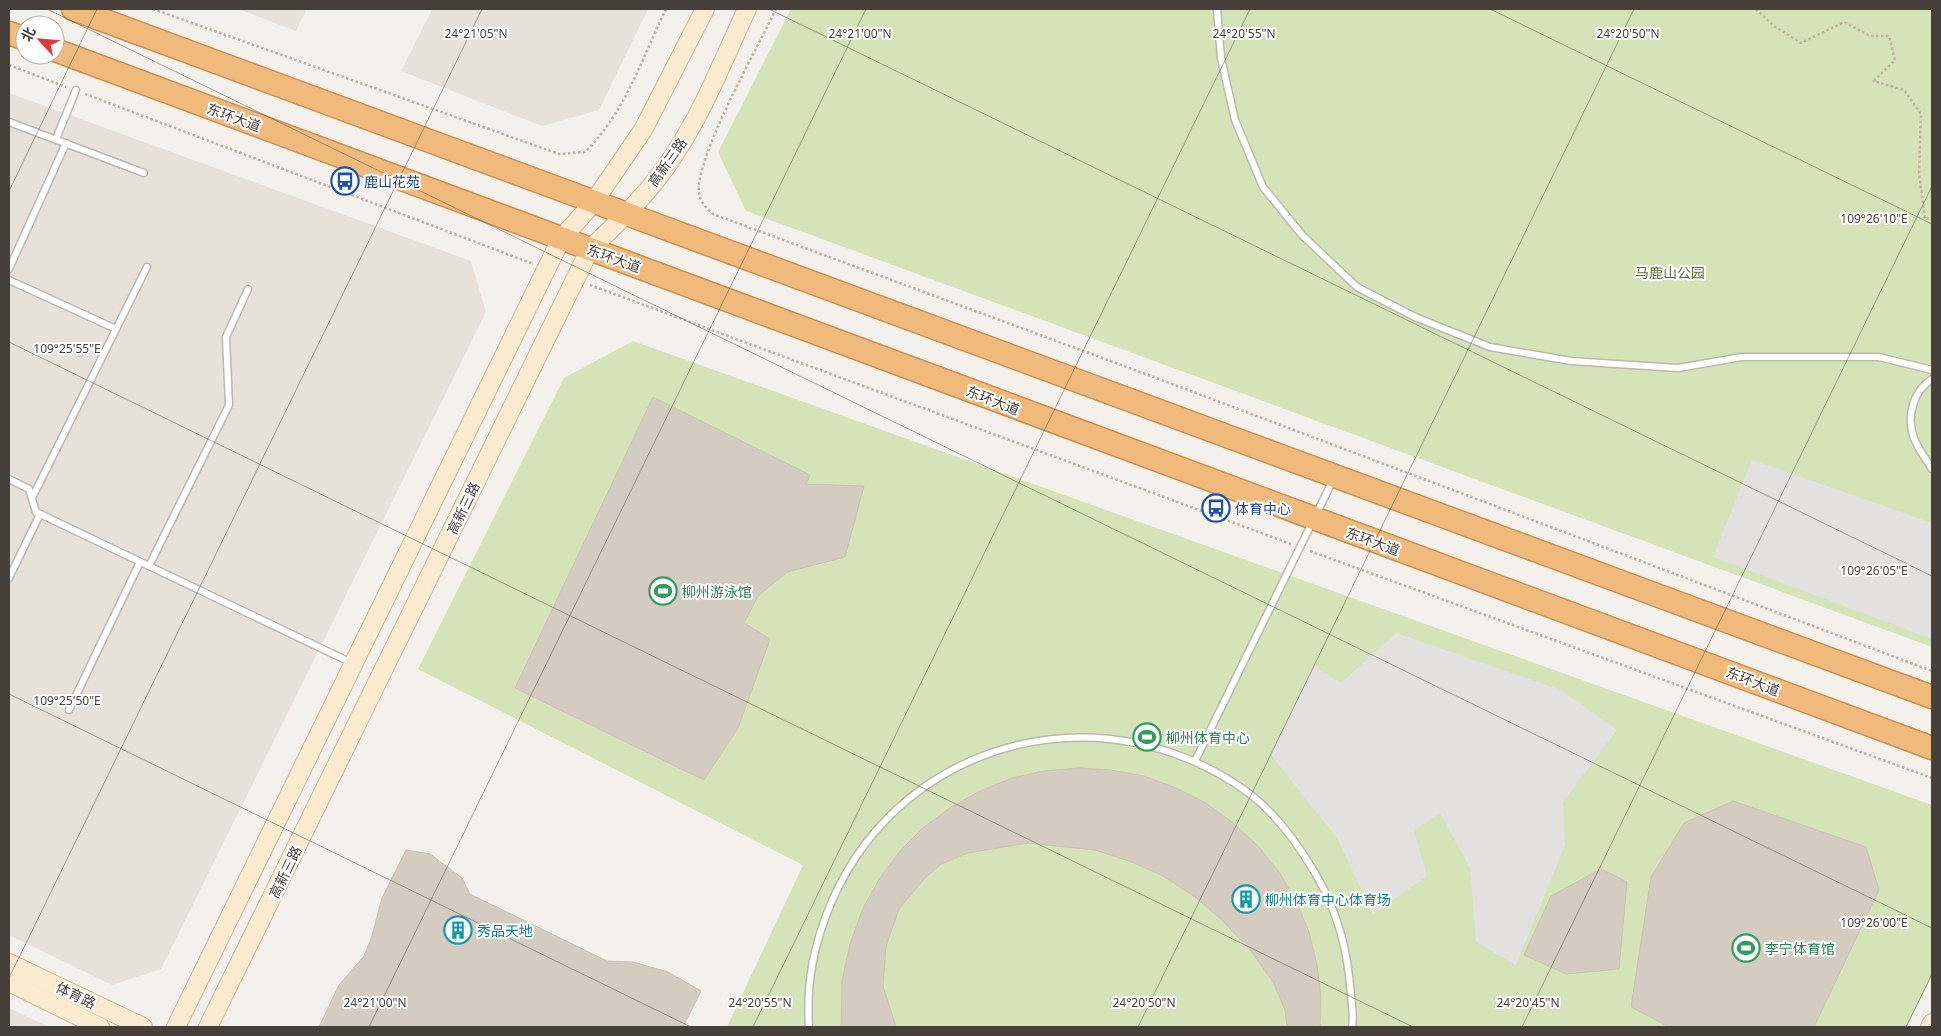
<svg xmlns="http://www.w3.org/2000/svg" width="1941" height="1036" viewBox="0 0 1941 1036" font-family="'Noto Sans','Noto Sans SC',sans-serif">
<style>
.residential{fill:#e7e1da}
.green{fill:#d5e3b8}
.parking{fill:#e3e1df}
.building{fill:#d4cbc1;stroke:#cec2b5}
.lines{fill:none;stroke-linecap:round;stroke-linejoin:round}
.lane-casing{stroke:#beb7ae;stroke-width:9}
.secondary-casing{stroke:#cebca0;stroke-width:20}
.highway-casing{stroke:#cd8e4c;stroke-width:25}
.path{stroke:#bfb1a1;stroke-width:2.5;stroke-dasharray:2.5 2.5;stroke-linecap:butt}
.lane{stroke:#fff;stroke-width:6}
.secondary{stroke:#f9ead0;stroke-width:18}
.highway{stroke:#efba7b;stroke-width:22}
.ticks{fill:none;stroke:#47403a;stroke-width:1;stroke-opacity:0.45}
.labels{text-anchor:middle;dominant-baseline:central;stroke-width:4;stroke-linejoin:round;paint-order:stroke}
.street-label{font-size:14px;fill:#47403a;stroke:#fff}
.transit-label{font-size:14px;fill:#164399;stroke:#fff;text-anchor:start}
.park-label{font-size:14px;fill:#537332;stroke:#fff}
.leisure-label{font-size:14px;fill:#27864d;stroke:#fff;text-anchor:start}
.culture-label{font-size:14px;fill:#0d838f;stroke:#fff;text-anchor:start}
.ticks-label{font-size:12px;text-anchor:middle;fill:#47403a;stroke:#fff;stroke-width:4;stroke-linejoin:round;paint-order:stroke}
</style>
<rect width="100%" height="100%" fill="#f4f0eb"/>
<g class="residential">
<polygon points="238,9 307,9 296,31"/>
<polygon points="432,9 648,9 599,110 542,126 401,71"/>
<polygon points="9,93 471,261 486,312 161,969 112,985 9,935"/>
<polygon points="9,1008 49,1027 9,1027"/>
</g>
<g class="green">
<polygon points="791,9 1932,9 1932,647 746,211 718,152"/>
<polygon points="633,341 1932,805 1932,976 1907,1027 727,1027 803,865 418,669 564,378"/>
</g>
<g class="parking">
<polygon points="1752,460 1932,523 1932,639 1713,557"/>
<polygon points="1396,633 1561,690 1617,730 1563,802 1565,845 1516,965 1476,942 1470,868 1440,813 1414,831 1427,876 1373,914 1337,838 1271,755 1314,666 1341,683"/>
</g>
<g class="building">
<polygon points="653,397 810,475 806,484 864,486 845,557 787,572 758,596 744,623 770,639 738,728 704,780 515,688"/>
<polygon points="1078,768 1111,770 1144,776 1176,788 1206,803 1233,823 1258,846 1279,872 1296,901 1309,932 1317,965 1321,998 1320,1027 1287,1027 1285,1010 1273,982 1251,951 1222,920 1195,897 1163,876 1132,862 1095,850 1028,843 968,853 941,864 925,878 899,909 886,946 883,986 896,1027 841,1027 842,981 850,944 863,908 880,878 900,851 924,827 951,807 980,791 1012,778 1044,771"/>
<polygon points="1733,801 1866,847 1879,890 1814,1027 1669,1027 1631,1007 1651,877 1684,823"/>
<polygon points="406,850 430,854 462,878 470,894 607,961 633,962 668,972 701,991 683,1027 319,1027 339,985 364,956 371,939 382,898"/>
<polygon points="1601,869 1627,882 1619,969 1566,974 1524,955 1551,896"/>
</g>
<g class="lines">
<g class="lane-casing">
<g id="lane">
<polyline points="1217,9 1221,58 1235,120 1263,187 1302,235 1357,287 1415,317 1490,347 1571,361 1678,368 1742,357 1879,357 1932,370"/>
<polyline points="9,122 144,173"/>
<polyline points="56,139 76,90"/>
<polyline points="9,269 66,143"/>
<polyline points="9,280 116,329"/>
<path d="M1932,379C1913,391 1906,417 1914,438C1918,449 1926,459 1932,469"/>
<polyline points="9,479 29,489 36,512 352,663"/>
<polyline points="32,498 147,267"/>
<polyline points="149,566 229,405 226,337 248,289"/>
<polyline points="9,578 40,514"/>
<polyline points="69,710 140,562"/>
<polyline points="1195,761 1333,480"/>
<path d="M809,1027C806,982 814,943 832,901C904,736 1107,688 1250,794C1277,815 1298,844 1315,873C1338,912 1348,951 1351,996C1352,1006 1354,1017 1352,1027"/>
</g>
</g>
<g class="secondary-casing">
<g id="secondary">
<polyline points="9,963 143,1027"/>
<polyline points="9,982 100,1027"/>
<polyline points="176,1027 561,239 593,203 643,130 705,9"/>
<path d="M208,1027L590,249C621,220 651,191 674,155C704,110 724,58 747,9"/>
<polyline points="1930,1027 1932,1023"/>
</g>
</g>
<g class="highway-casing">
<g id="highway">
<polyline points="73,9 1932,697"/>
<polyline points="9,33 25,39"/>
<polyline points="55,50 1932,748"/>
</g>
</g>
<g class="path">
<path d="M153,9L559,154L585,152C625,113 642,58 666,9"/>
<path d="M776,9C759,45 695,158 699,192C700,202 706,208 713,214L1151,376L1932,671"/>
<polyline points="1756,9 1774,26 1801,43 1844,22 1870,36 1889,36 1895,60 1874,81 1904,90 1921,114 1919,173 1925,219 1932,217"/>
<polyline points="9,65 66,87"/>
<polyline points="85,94 531,263"/>
<polyline points="590,285 1291,544"/>
<polyline points="1310,551 1932,778"/>
</g>
<use href="#lane" class="lane"/>
<use href="#secondary" class="secondary"/>
<use href="#highway" class="highway"/>
</g>
<path class="ticks" d="M47,9L1932,928M769,9L1932,576M1490,9L1932,224M9,191L97,9M9,342L1413,1027M9,694L691,1027M9,978L482,9M369,1027L866,9M753,1027L1250,9M1138,1027L1634,9M1522,1027L1932,186M1906,1027L1932,974"/>
<defs>
<g id="bus-ring" transform="scale(1.4375)"><circle r="9.5" fill="#fff" stroke="#1a4fb4" stroke-width="1.5"/><path d="M-5-6H5V4H4V6H2V4H-2V6H-4V4H-5ZM-3.5-4V0h7V-4ZM-3.5 1.2v1.5H-2V1.2ZM2 1.2v1.5H3.5V1.2Z" fill="#1a4fb4"/></g>
<g id="stadium-ring" transform="scale(1.4375)"><circle r="9.5" fill="#fff" stroke="#2e9e5b" stroke-width="1.5"/><path d="M0-5a6.5 5 0 1 0 0 10a6.5 5 0 1 0 0-10ZM-3.5-1.8h7v3.6h-7Z" fill="#2e9e5b"/></g>
<g id="building-ring" transform="scale(1.4375)"><circle r="9.5" fill="#fff" stroke="#0f9aa8" stroke-width="1.5"/><path d="M-4-6H4V6H1V3H-1V6H-4ZM-2.5-4.3h1.7v1.8h-1.7ZM.8-4.3h1.7v1.8H.8ZM-2.5-1h1.7V.8h-1.7ZM.8-1h1.7V.8H.8Z" fill="#0f9aa8"/></g>
</defs>
<g fill-rule="evenodd">
<use href="#bus-ring" x="345" y="181"/>
<use href="#bus-ring" x="1216" y="508"/>
<use href="#stadium-ring" x="663" y="591"/>
<use href="#stadium-ring" x="1147" y="737"/>
<use href="#building-ring" x="1246" y="899"/>
<use href="#building-ring" x="458" y="930"/>
<use href="#stadium-ring" x="1746" y="948"/>
</g>
<g class="labels">
<g class="street-label">
<text transform="translate(234 117) rotate(20)">东环大道</text>
<text transform="translate(667 162) rotate(-55)">高新三路</text>
<text transform="translate(614 258) rotate(20)">东环大道</text>
<text transform="translate(993 400) rotate(21)">东环大道</text>
<text transform="translate(463 508) rotate(-64)">高新三路</text>
<text transform="translate(1373 541) rotate(20)">东环大道</text>
<text transform="translate(1753 681) rotate(21)">东环大道</text>
<text transform="translate(285 872) rotate(-64)">高新三路</text>
<text transform="translate(76 995) rotate(26)">体育路</text>
</g>
<g class="transit-label">
<text x="364" y="181">鹿山花苑</text>
<text x="1235" y="508">体育中心</text>
</g>
<g class="park-label">
<text x="1670" y="272">马鹿山公园</text>
</g>
<g class="leisure-label">
<text x="682" y="591">柳州游泳馆</text>
<text x="1166" y="737">柳州体育中心</text>
<text x="1765" y="948">李宁体育馆</text>
</g>
<g class="culture-label">
<text x="1265" y="899">柳州体育中心体育场</text>
<text x="477" y="930">秀品天地</text>
</g>
</g>
<g class="ticks-label">
<text x="476" y="38">24°21'05"N</text>
<text x="860" y="38">24°21'00"N</text>
<text x="1244" y="38">24°20'55"N</text>
<text x="1628" y="38">24°20'50"N</text>
<text x="1874" y="223">109°26'10"E</text>
<text x="67" y="353">109°25'55"E</text>
<text x="1874" y="575">109°26'05"E</text>
<text x="67" y="705">109°25'50"E</text>
<text x="1874" y="927">109°26'00"E</text>
<text x="375" y="1007">24°21'00"N</text>
<text x="760" y="1007">24°20'55"N</text>
<text x="1144" y="1007">24°20'50"N</text>
<text x="1528" y="1007">24°20'45"N</text>
</g>
<rect width="1941" height="1036" fill="none" stroke="#47403a" stroke-width="20"/>
<g transform="translate(40 40) rotate(296)"><circle r="24" fill="#ffffff" stroke="#b5b3b0"/>
<path d="M0-4L9 19L0 12L-9 19Z" fill="#e33833"/>
<text y="-8" font-size="14" font-weight="bold" text-anchor="middle" fill="#47403a">北</text>
</g>
</svg>
